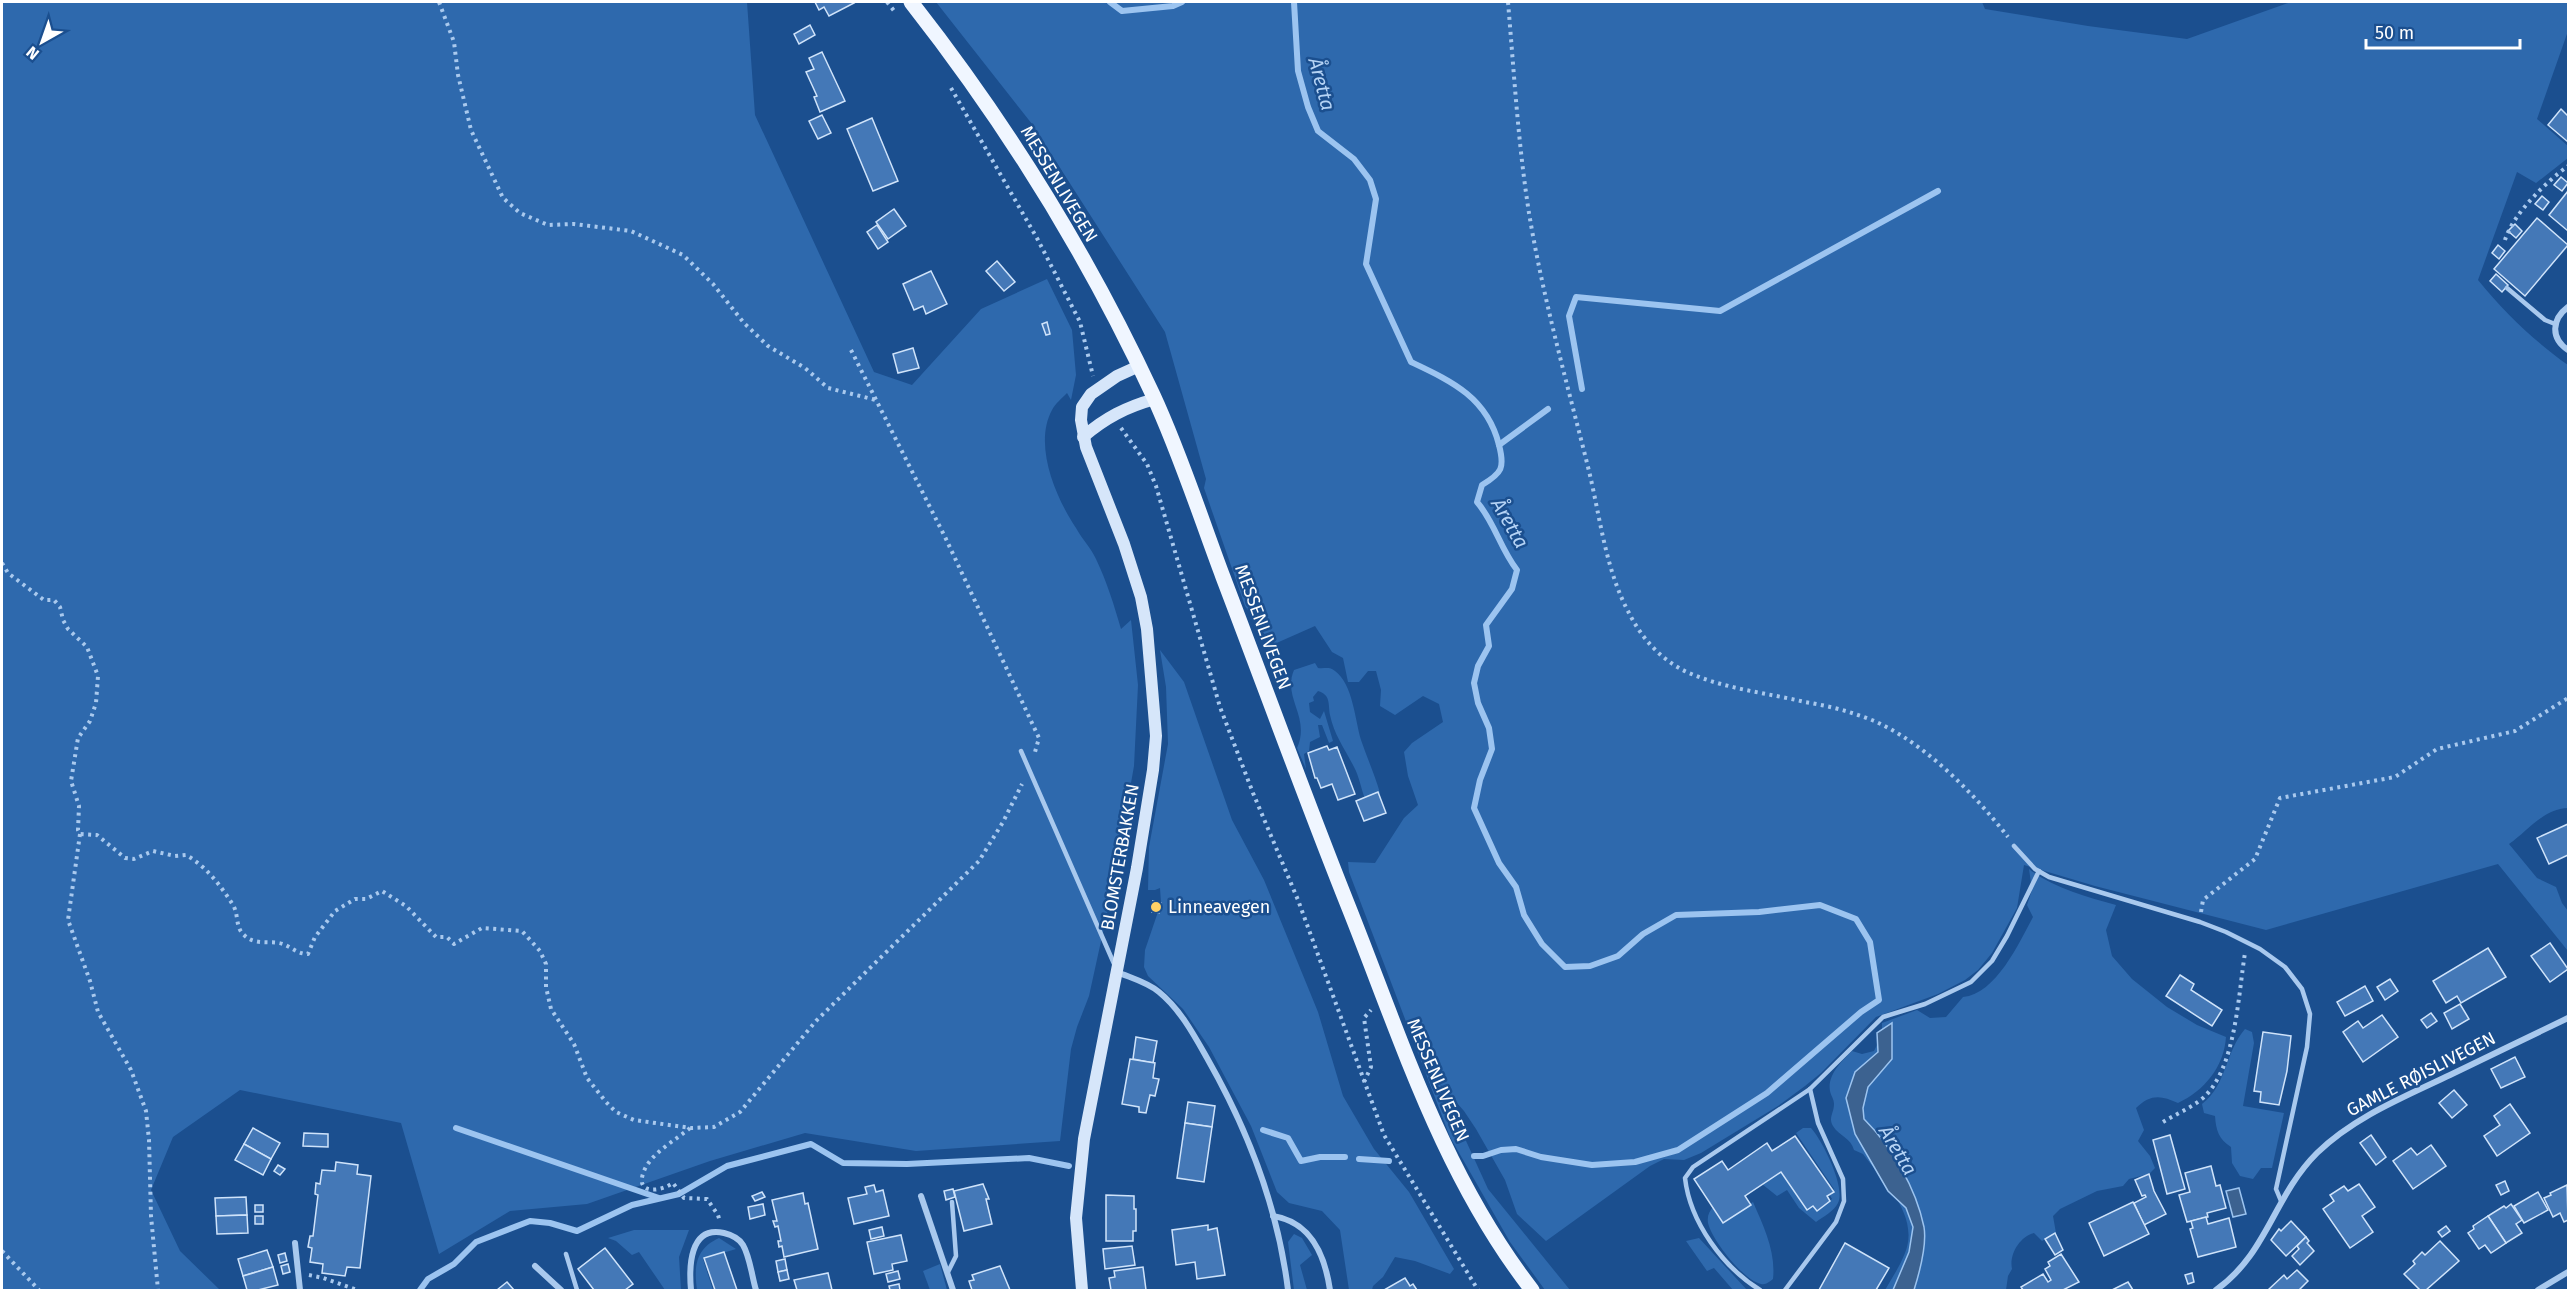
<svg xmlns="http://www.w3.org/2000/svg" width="2570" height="1292" viewBox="0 0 2570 1292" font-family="'Fira Sans',sans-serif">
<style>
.green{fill:#2e69ad}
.water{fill:#3c6290;stroke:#9cc4f0;stroke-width:1.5}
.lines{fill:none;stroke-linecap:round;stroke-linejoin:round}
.stream{stroke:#9cc4f0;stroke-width:6}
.building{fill:#4478b7;stroke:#cfe3fa;stroke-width:1.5}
.path{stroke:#a9c9ee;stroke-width:4;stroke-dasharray:3 4.5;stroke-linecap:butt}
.lane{stroke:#a9c9ee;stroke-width:4.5}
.street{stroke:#a9c9ee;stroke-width:6}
.secondary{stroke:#d6e6fa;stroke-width:12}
.primary{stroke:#f0f6ff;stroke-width:15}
.poi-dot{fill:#ffd166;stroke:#1b4f8f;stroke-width:2}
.labels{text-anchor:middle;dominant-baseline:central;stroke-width:5;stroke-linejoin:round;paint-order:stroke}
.street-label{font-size:18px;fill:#fff;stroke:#1b4f8f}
.poi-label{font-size:18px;fill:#fff;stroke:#1b4f8f;text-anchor:start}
.water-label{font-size:20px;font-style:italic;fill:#b5d3f5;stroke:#1b4f8f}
</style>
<rect width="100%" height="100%" fill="#1b4f8f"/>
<g class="green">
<path d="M2,2H747L755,115L874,372L912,385L981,309L1047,279L1072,330L1076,375L1071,400L1067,393C1062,398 1055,404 1052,410C1033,445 1056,498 1076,528C1082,539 1091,548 1096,559C1107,582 1114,605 1121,629L1131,620L1138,685L1134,766L1112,891L1089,996L1077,1027L1071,1049L1060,1141L916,1151L805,1133L710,1161L587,1204L510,1211L439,1254L401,1123L240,1090L173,1137L151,1190L180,1251L220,1290H2Z"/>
<path d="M936,2H1982L1985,9L2088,26L2187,39L2291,2H2568V31L2537,119L2568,146V158L2536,183L2517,172L2478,280C2505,313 2534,341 2568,365V808C2543,809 2528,831 2509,844L2537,878L2556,887L2562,903L2568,911V951L2498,864L2266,930L2095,886L2024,865L2017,908L1992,953L1978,970L1965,980L1938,994L1876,1017L1821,1073L1805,1086L1778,1106L1701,1153L1684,1160L1664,1159L1650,1166L1546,1241L1517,1214L1505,1180L1476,1129L1464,1111L1440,1084L1488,1189L1570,1290H1545L1510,1242L1450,1137L1349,872L1348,862L1375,863L1404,818L1418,805L1408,776L1404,752L1412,743L1443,722L1439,704L1423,696L1395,715L1380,706L1381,690L1376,671H1368L1359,682H1348L1343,658L1332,652L1315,626L1272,645L1245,606L1204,488L1206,479L1165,332L1032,124Z"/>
<polygon points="1160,650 1184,682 1232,820 1264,880 1318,1012 1343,1096 1374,1149 1409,1192 1454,1269 1450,1274 1415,1261 1395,1257 1383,1277 1373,1286 1372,1290 1349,1290 1340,1230 1322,1211 1289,1203 1277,1192 1251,1126 1209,1047 1183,1009 1148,976 1144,967 1145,950 1161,903 1160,888 1155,890 1148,890 1149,847 1168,744 1166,687"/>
<path d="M1315,663L1318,668C1325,669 1329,666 1335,671C1353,684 1355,720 1361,740C1367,758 1375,775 1380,793L1365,799C1361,788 1359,776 1354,767C1345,749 1334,735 1330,715C1328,704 1331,695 1318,691L1313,697L1314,701L1309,703L1310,712L1320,719L1324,711L1333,741L1329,743L1322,725H1318L1320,737L1310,742L1309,751L1304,754L1306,769L1297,748C1311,717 1282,698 1294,670Z"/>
<path d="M2029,869C2053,888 2087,897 2116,905L2106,930L2112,956L2132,979L2167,1007L2197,1025L2226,1037C2224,1067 2204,1091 2178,1103C2161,1095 2150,1094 2136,1108L2144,1130L2138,1141L2150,1156L2155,1168L2149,1174L2129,1179L2123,1186L2097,1191L2060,1209L2053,1216L2056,1233L2042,1241L2034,1233C2019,1237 2009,1255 2012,1269L2008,1276L2006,1290H1885C1892,1278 1900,1266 1905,1253C1920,1216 1884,1182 1863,1154L1854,1150C1851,1138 1839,1136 1833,1126C1828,1118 1834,1113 1834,1104C1834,1099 1831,1096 1830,1091C1827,1075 1842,1061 1852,1051L1862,1054L1874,1051L1882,1035V1023L1917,1010L1930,1018L1946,1017L1963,997C1996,994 2019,943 2033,917L2027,905L2032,890Z"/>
<path d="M2245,1029L2252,1032L2254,1043L2243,1106L2284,1113L2272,1168H2261L2253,1179L2240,1176L2232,1163L2231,1147C2219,1139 2216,1131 2215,1116L2204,1113L2202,1104C2227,1085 2225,1052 2245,1029Z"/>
<path d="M1803,1128H1811C1822,1140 1846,1187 1838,1203C1834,1211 1823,1217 1816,1222L1799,1208L1787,1190L1777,1196L1762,1184L1782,1170L1818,1209L1832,1199L1829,1194L1834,1189L1796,1133Z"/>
<path d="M1753,1202C1764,1227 1776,1252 1773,1279C1769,1282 1766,1285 1761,1284C1743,1280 1712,1240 1708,1223C1707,1216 1709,1211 1714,1206L1725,1222Z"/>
<polygon points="634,1230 689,1230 679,1257 681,1290 665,1290 639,1252 632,1255 616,1241 608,1238"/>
<polygon points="1294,1234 1302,1238 1312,1255 1300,1265 1307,1290 1294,1290 1288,1242"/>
<path d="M719,1238L736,1249L703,1259L713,1290H697C694,1267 695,1249 719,1238Z"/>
<polygon points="1699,1238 1747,1290 1733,1290 1714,1268 1707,1271 1686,1241"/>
<polygon points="940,1264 947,1290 930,1290 923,1271"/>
</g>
<g class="water">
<path d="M1892,1023V1059L1868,1087L1863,1108L1864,1119C1892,1147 1916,1188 1924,1227C1927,1245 1919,1274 1914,1290H1893L1909,1252L1913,1227L1906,1208L1888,1191L1855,1134L1846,1098L1855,1072L1878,1052L1877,1033Z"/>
<polygon points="2239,1188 2246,1214 2233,1217 2226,1191"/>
</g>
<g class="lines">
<g class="stream">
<polyline points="1110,2 1122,11 1173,6 1182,2"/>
<path d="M1294,2L1298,71L1308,107L1318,131L1354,159L1370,180L1376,199L1366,264L1411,362C1451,381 1487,397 1499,445C1505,468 1502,473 1482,485L1477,502C1495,523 1500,548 1517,570L1512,589L1486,625L1489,646L1478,666L1474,683L1478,703L1489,728L1492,749L1480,780L1474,808L1499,863L1516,887L1524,915L1542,944L1565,967L1590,966L1618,956L1643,934L1676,915L1759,912L1820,905L1856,919L1870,942L1879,1000L1861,1012L1767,1093L1678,1150L1635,1162L1592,1165L1541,1157L1516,1149L1501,1150L1483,1156H1474"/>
<polyline points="1582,389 1569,316 1576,297 1720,311 1938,191"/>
<polyline points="1499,445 1548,409"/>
<polyline points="456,1128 659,1198"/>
<polyline points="1263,1130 1288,1138 1301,1161 1320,1157 1345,1157"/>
<polyline points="1359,1159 1389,1161"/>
<polyline points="420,1290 428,1279 454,1264 476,1242 530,1221 550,1223 577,1231 632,1205 679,1194 727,1166 811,1144 843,1163 907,1164 1029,1158 1069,1166"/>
</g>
</g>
<g class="building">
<polygon points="815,2 853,2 854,3 829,16 824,7 819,10"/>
<polygon points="810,25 815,35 799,44 794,34"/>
<polygon points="822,52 845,101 820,112 814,97 817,96 806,72 814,69 809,58"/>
<polygon points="2561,109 2568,116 2568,142 2548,125"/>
<polygon points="822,115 831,133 818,139 809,121"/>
<polygon points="872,118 898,181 873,191 847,129"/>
<polygon points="2561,177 2568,183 2562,191 2554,185"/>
<polygon points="2568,191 2568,231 2549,215"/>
<polygon points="2542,196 2549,202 2543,210 2535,204"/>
<polygon points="894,209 906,226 888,239 876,222"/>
<polygon points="2537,218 2568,245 2525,296 2494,269"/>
<polygon points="2515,224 2522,231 2516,238 2508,231"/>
<polygon points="877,225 888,242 878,249 867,232"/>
<polygon points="2498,245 2505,251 2499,259 2492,253"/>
<polygon points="997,261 1015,282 1004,291 986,271"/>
<polygon points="931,271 947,304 926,314 923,306 914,310 903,284"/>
<polygon points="2496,274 2508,285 2502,292 2490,281"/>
<polygon points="1047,322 1050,334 1046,335 1042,324"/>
<polygon points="913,348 919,368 898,373 893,354"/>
<polygon points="1327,746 1329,750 1337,747 1355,794 1338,800 1332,784 1321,788 1317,778 1315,778 1308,753"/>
<polygon points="1378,792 1386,813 1364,821 1356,801"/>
<polygon points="2568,824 2568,855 2549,864 2537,838"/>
<polygon points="1153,901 1161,903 1159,913 1152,912"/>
<polygon points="2550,943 2568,969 2550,982 2531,956"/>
<polygon points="2488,948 2506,977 2461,1003 2457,996 2446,1003 2433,981"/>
<polygon points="2180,975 2194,984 2191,990 2222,1010 2212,1026 2166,996"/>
<polygon points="2390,979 2398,991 2385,1000 2377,987"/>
<polygon points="2365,986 2373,1001 2345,1016 2337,1002"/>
<polygon points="2460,1004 2469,1019 2452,1029 2444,1013"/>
<polygon points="2431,1013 2437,1021 2427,1028 2421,1020"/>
<polygon points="2382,1015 2398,1037 2363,1062 2343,1032 2358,1021 2363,1028"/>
<polygon points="2263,1032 2291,1036 2287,1071 2279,1105 2260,1102 2261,1092 2254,1091"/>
<polygon points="1136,1037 1157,1041 1153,1063 1133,1059"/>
<polygon points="2515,1057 2525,1077 2501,1088 2491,1069"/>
<polygon points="1130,1059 1155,1063 1153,1078 1159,1079 1155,1096 1150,1095 1146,1113 1139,1112 1139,1107 1122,1104"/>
<polygon points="2454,1090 2467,1105 2452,1118 2439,1103"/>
<polygon points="1188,1102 1215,1106 1212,1127 1185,1123"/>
<polygon points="2510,1104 2530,1133 2497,1156 2484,1136 2500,1125 2494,1116"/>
<polygon points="1185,1123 1212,1127 1204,1182 1177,1178"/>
<polygon points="253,1128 280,1143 271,1159 244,1144"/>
<polygon points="304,1133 328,1134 328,1147 303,1146"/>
<polygon points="2170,1135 2185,1189 2167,1194 2153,1140"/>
<polygon points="2371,1135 2386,1157 2376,1165 2360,1143"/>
<polygon points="1795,1136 1834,1192 1827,1196 1830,1201 1817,1211 1813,1206 1807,1210 1781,1172 1745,1196 1751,1205 1723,1223 1694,1179 1722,1161 1728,1170 1767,1143 1772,1151"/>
<polygon points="244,1144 271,1159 263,1175 235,1160"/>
<polygon points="2431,1145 2446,1166 2413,1189 2393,1161 2411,1148 2417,1155"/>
<polygon points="336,1162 358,1165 357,1174 371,1176 360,1268 347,1267 345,1276 322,1273 323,1264 310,1262 312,1248 308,1247 310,1236 313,1236 318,1195 315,1194 316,1183 320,1184 322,1170 335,1171"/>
<polygon points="278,1165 285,1169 280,1175 274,1171"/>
<polygon points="2211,1166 2216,1186 2220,1185 2226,1208 2207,1213 2208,1217 2187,1222 2179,1195 2190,1192 2185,1173"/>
<polygon points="2149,1174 2154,1191 2166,1214 2144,1225 2134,1203 2146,1197 2145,1195 2142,1196 2135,1180"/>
<polygon points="2505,1181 2509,1191 2501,1195 2496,1185"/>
<polygon points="983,1184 989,1199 986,1199 992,1224 964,1231 954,1191"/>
<polygon points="2359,1184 2375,1207 2362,1216 2373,1232 2350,1248 2323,1209 2334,1201 2330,1195 2344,1186 2348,1191"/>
<polygon points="874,1185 876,1192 883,1190 889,1216 854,1224 848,1198 867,1194 865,1187"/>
<polygon points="2567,1185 2568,1220 2564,1222 2560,1213 2553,1217 2544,1198 2551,1195 2550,1193"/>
<polygon points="953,1189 955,1197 946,1200 944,1191"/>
<polygon points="762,1192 765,1197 755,1201 752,1196"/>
<polygon points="2538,1192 2548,1210 2524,1223 2514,1206"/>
<polygon points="803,1193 805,1204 808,1203 818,1249 784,1257 782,1246 779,1247 778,1241 781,1241 778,1226 775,1227 773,1221 777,1221 772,1200"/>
<polygon points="1106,1195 1134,1196 1134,1209 1136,1209 1136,1231 1133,1231 1133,1241 1106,1241"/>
<polygon points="246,1197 247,1215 216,1216 215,1198"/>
<polygon points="2133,1202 2149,1234 2104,1256 2089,1223"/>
<polygon points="763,1204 765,1215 750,1219 748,1207"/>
<polygon points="2511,1204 2522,1220 2516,1224 2522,1233 2506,1243 2488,1216 2504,1206 2506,1208"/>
<rect x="255" y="1205" width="8" height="7"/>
<polygon points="247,1215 248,1233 217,1234 216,1216"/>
<rect x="255" y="1216" width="8" height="8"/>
<polygon points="2488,1216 2506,1243 2491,1253 2485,1245 2479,1249 2468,1233 2474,1229 2473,1226"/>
<polygon points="2206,1217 2208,1224 2229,1218 2236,1247 2198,1257 2190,1229 2193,1228 2191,1221"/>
<polygon points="2291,1221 2306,1237 2286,1256 2271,1240 2279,1229 2281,1231"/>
<polygon points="1208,1225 1208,1230 1217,1228 1225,1275 1197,1279 1195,1262 1176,1265 1172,1230"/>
<polygon points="2446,1226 2450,1231 2442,1237 2438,1232"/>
<polygon points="882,1227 884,1236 871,1239 869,1230"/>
<polygon points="2055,1233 2063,1250 2055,1255 2045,1239"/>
<polygon points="901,1235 907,1261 892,1264 893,1270 874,1274 867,1242"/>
<polygon points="2306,1237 2309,1241 2307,1243 2314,1251 2300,1265 2292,1256 2299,1249 2297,1246"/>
<polygon points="2440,1241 2459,1261 2426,1290 2420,1290 2404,1274 2415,1264 2413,1261 2422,1252 2425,1255"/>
<polygon points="1845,1243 1889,1268 1876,1290 1819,1290"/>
<polygon points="1132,1246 1135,1265 1105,1269 1103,1249"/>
<polygon points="605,1248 633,1284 625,1290 594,1290 578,1269"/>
<polygon points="267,1250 273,1267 243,1276 238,1259"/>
<polygon points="724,1252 737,1290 715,1290 704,1258"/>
<polygon points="285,1253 287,1261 280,1263 278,1255"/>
<polygon points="2061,1254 2079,1282 2063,1290 2023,1290 2021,1287 2043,1274 2048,1282 2051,1280 2045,1269 2050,1266 2048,1262"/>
<polygon points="785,1259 787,1270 778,1272 776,1261"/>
<polygon points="288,1264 290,1272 283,1274 281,1266"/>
<polygon points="1000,1266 1010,1290 972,1290 969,1281 974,1280 972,1275"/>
<polygon points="273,1267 278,1285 258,1290 247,1290 243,1276"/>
<polygon points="1143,1267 1146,1290 1111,1290 1109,1278 1115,1277 1114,1271"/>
<polygon points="787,1270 789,1279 780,1281 778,1272"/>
<polygon points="2297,1270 2308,1281 2299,1290 2268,1290 2284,1275 2287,1279"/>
<polygon points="898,1271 900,1279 888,1282 886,1274"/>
<polygon points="828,1273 832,1290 797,1290 794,1280"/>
<polygon points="2192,1273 2194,1282 2188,1284 2185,1275"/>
<polygon points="1405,1278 1410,1286 1413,1284 1417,1290 1384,1290"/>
<polygon points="507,1282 514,1290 497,1290"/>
<polygon points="2128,1282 2133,1290 2112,1290"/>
<polygon points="899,1284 900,1290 890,1290 889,1286"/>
</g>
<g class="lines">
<g class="path">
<polyline points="439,2 454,42 458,75 471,130 503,198 520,213 548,225 574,224 631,231 683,255 713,284 744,323 768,346 805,368 828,388 876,400"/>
<polyline points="887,2 895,12"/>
<path d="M1508,2C1514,72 1518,143 1529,213C1543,298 1567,383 1588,467C1600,515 1605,569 1629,613C1642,639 1662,661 1689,673C1726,689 1767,693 1805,702C1823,705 1841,709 1858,715C1916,733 1972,791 2008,837"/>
<polyline points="951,88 1038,240 1080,322 1093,376"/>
<path d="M2505,240C2513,214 2546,182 2568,166"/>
<polyline points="851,350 946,539 1039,738 1035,752"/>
<polyline points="1121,428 1147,464 1156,486 1220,707 1253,793 1298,900 1384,1135 1478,1290"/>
<path d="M2,563L8,573L44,600H54L60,607L63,620L68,629L87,647L98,676L96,703L90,721L78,738L71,781L79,806L78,830L80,834L97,835L125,858L134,859L153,851L175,856L186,855C206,866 221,886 233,905C239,915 235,927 244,935C254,945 267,941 279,943C290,945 296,954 308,954L315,937L335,911L355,899H366L382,891L406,906L436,937H447L454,944L482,928L522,931L540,951L546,964V987L551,1009L574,1044L587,1078L606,1102L616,1112L634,1120L691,1128L714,1127L740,1112L816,1021L979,861L1003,822L1022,784"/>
<polyline points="80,834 68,920 90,981 98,1012 131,1070 146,1111 149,1140 151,1216 158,1290"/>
<polyline points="2201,912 2203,900 2255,859 2280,798 2395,777 2437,749 2515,731 2568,698"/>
<polyline points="1364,1082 1371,1067 1364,1018 1371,1010"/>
<path d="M2163,1122C2176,1114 2191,1108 2203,1098C2236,1068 2238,996 2245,953"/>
<path d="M690,1128C676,1140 651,1153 644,1171C634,1195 660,1192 673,1183L684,1198L707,1199L718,1215L720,1222"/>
<polyline points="2,1251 39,1290"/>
<polyline points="309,1275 323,1278 357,1290"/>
</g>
<g class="lane">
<polyline points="2507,288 2545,320 2555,324"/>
<polyline points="1021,751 1115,966"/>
<polyline points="2014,846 2035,869 2049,877 2200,922 2226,932 2260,949 2285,967 2302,989 2310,1014 2307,1047 2276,1189 2281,1201"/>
<polyline points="566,1254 577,1290"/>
<polyline points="948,1272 956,1256 952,1202"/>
<path d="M1760,1290C1723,1267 1690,1222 1685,1178L1693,1167L1810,1089L1883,1017L1925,1004L1971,982L1992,961L2007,936L2039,871"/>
<polyline points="1785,1290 1836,1222 1844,1201 1843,1179 1818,1123 1810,1089"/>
</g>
<g class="street">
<path d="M2568,307C2552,319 2550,338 2568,350"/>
<path d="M1117,972C1131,978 1147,982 1159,992C1180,1009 1194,1035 1207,1058C1248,1130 1278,1208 1288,1290"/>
<polyline points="921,1196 953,1290"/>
<path d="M1273,1216C1312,1222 1325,1256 1330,1290"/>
<polyline points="295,1243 300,1290"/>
<polyline points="535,1266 561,1290"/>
<path d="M691,1290C689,1268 689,1225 724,1233C732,1235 739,1238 743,1245C750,1257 752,1277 756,1290"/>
<path d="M2216,1290C2268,1253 2273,1197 2317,1153C2354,1117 2404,1097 2450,1075C2489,1056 2529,1037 2568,1018"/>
<polyline points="2538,1290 2568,1272"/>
</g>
<g class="secondary">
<path d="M1083,437C1105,418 1126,407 1155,399"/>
<polyline points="1082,1290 1076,1218 1084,1139 1137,868 1153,770 1156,736 1147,629 1141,597 1124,544 1086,447 1081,420 1082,407 1091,394 1117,376 1139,366"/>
</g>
<path class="primary" d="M911,2C1006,123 1088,255 1153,395C1180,453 1200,516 1223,577C1265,687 1305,798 1349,908C1402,1041 1443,1175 1532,1290"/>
</g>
<circle class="poi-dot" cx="1156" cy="907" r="6"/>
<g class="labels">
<g class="street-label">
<text transform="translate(1059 184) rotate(59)">MESSENLIVEGEN</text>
<text transform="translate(1263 627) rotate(70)">MESSENLIVEGEN</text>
<text transform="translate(1120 857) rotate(-80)">BLOMSTERBAKKEN</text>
<text transform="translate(2421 1074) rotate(-27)">GAMLE RØISLIVEGEN</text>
<text transform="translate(1438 1080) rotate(67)">MESSENLIVEGEN</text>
</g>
<g class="poi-label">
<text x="1168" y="907">Linneavegen</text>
</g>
<g class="water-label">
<text transform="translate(1322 84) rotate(75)">Åretta</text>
<text transform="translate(1510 523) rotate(60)">Åretta</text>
<text transform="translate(1898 1150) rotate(59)">Åretta</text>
</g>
</g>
<rect width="2570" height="1292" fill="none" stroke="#ffffff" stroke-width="6"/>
<g transform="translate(42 42) rotate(220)" stroke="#1b4f8f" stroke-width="4.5" paint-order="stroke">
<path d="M0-4.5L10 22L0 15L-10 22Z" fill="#ffffff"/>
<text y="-9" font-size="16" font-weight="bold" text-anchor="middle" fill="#ffffff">N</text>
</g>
<path d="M2366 39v9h154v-9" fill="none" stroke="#ffffff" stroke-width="3"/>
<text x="2375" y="39" font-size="18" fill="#ffffff" stroke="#1b4f8f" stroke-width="4.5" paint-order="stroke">50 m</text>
</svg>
